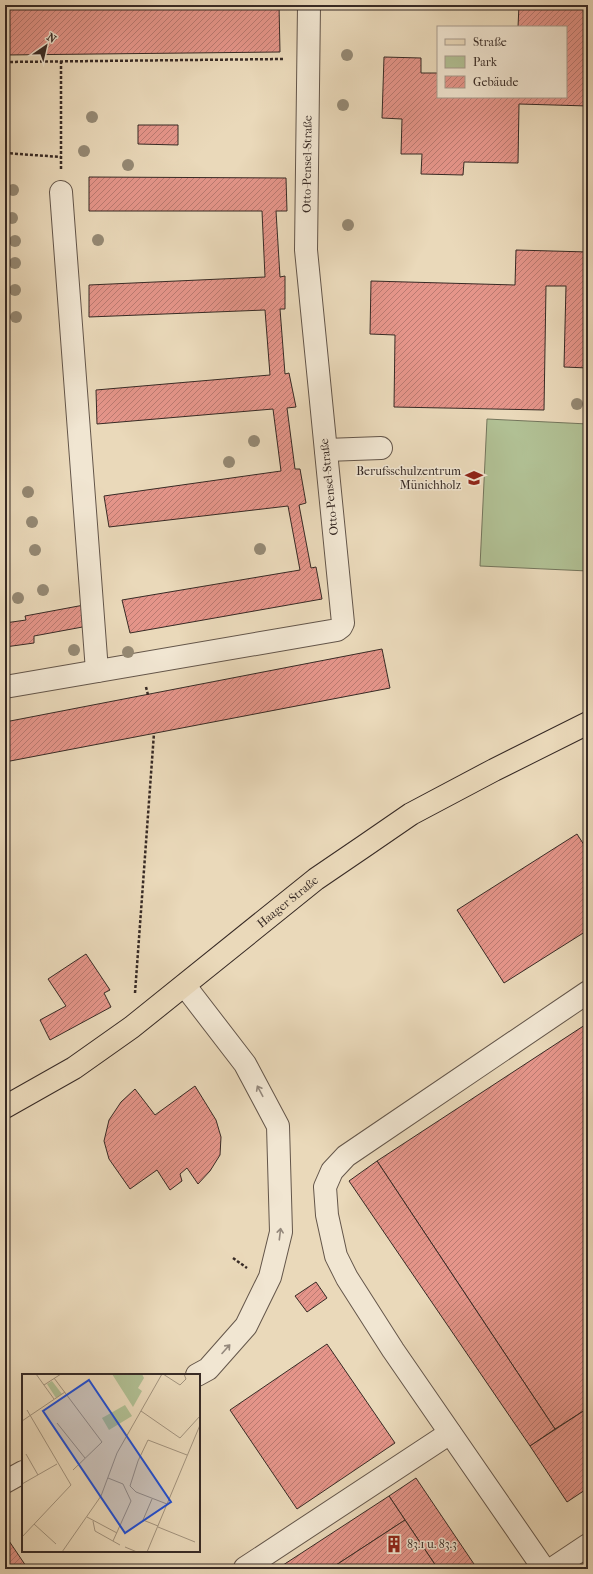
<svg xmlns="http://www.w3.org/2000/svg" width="593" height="1574" viewBox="0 0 593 1574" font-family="'IM FELL French Canon',serif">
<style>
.park{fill:#b1c094;stroke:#74755c}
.building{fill:url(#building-hatch);stroke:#372a25}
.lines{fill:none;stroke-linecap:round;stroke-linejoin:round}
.minor-casing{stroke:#64564a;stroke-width:24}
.major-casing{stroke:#372a25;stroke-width:24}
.path{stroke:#372a25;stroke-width:2.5;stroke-dasharray:3 2;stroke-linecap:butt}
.minor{stroke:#f1e6d2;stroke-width:22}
.major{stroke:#ead9ba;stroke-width:22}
.tree{fill:#958974}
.oneway{stroke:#94887c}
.labels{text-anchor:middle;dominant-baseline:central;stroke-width:3;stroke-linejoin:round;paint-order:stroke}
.street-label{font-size:12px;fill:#372a25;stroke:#f1e6d2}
.poi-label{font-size:12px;fill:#372a25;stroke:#f1e6d2;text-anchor:end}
.inset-road{fill:none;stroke:#a2937e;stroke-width:1}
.view{fill:#1d4ed8;fill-opacity:0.15;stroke:#1d4ed8;stroke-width:2}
.inset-edge{fill:none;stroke:#372a25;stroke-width:2}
</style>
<defs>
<pattern id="building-hatch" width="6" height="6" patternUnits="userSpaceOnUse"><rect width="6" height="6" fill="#e5958a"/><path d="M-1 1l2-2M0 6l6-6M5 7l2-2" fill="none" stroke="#ba7a71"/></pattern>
</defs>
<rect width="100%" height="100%" fill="#ead9ba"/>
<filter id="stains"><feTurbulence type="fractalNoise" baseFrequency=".005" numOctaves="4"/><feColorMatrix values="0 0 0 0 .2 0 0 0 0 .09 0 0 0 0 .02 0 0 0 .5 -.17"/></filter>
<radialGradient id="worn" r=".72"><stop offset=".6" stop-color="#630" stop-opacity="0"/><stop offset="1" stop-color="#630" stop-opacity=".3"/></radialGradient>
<polygon class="park" points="487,419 588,424 588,571 480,566"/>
<g class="building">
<polygon points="5,5 279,5 280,52 5,55"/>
<polygon points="519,5 588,5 588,106 519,104 518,163 464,162 463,175 421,174 422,154 401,154 402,119 382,118 384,57 421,58 421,73 438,73 438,97 566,97 566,27 518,27"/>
<polygon points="138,125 178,125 178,145 138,144"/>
<polygon points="89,177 286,178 287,211 276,211 280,277 285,276 285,309 280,309 285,374 289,373 296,407 287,408 295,469 300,469 306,503 299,505 311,568 316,567 322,599 130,633 122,600 300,570 288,506 109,527 104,496 281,471 273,409 97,424 96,390 270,375 265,310 89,317 89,285 265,277 262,211 89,211"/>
<polygon points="516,250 588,252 588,368 564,367 566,286 546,286 544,410 394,407 395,335 370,334 371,281 515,285"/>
<polygon points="84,605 88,626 34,636 34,643 5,647 5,623 26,620 25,616"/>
<polygon points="382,649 390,688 5,762 5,722"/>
<polygon points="577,834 588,851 588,930 504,983 457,910"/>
<polygon points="86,954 110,990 104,993 111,1007 50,1040 40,1020 66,1006 48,979"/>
<polygon points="588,1023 588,1408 555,1429 377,1161"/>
<polygon points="195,1086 216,1120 221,1137 220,1155 210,1171 198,1184 187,1168 180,1174 182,1181 170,1190 157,1170 130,1189 109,1159 104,1141 109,1120 121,1102 135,1089 155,1115"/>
<polygon points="377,1161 555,1429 530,1446 349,1181"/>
<polygon points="316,1282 327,1298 307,1312 295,1296"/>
<polygon points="327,1344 395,1443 297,1509 230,1410"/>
<polygon points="588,1408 588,1488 567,1502 530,1446"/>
<polygon points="416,1478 476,1567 473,1569 438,1569 389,1496"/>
<polygon points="389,1496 405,1520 330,1569 277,1569"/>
<polygon points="405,1520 438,1569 330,1569"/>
<polygon points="5,1535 28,1569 5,1569"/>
</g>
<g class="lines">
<g class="minor-casing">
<g id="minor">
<polyline points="61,192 97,671"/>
<polyline points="326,450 381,448"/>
<path id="s1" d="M5,687L337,630L341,627L343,623L306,250L309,5"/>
<polyline points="185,986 245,1064 278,1126 281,1232 270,1277 246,1326 208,1369 197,1375"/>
<polyline points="5,1482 23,1472"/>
<polyline points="246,1569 245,1568 450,1433"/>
<polyline points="544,1569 393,1350 347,1278 336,1256 327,1215 325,1187 332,1171 346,1156 588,992"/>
<polyline points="552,1569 588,1545"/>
</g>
</g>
<g class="major-casing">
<g id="major">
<path id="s2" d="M5,1107L74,1068L132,1027L316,879L363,847L411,814L494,770L588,723"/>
</g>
</g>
<g class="path">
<polyline points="61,61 61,169"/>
<polyline points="5,62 284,59"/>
<polyline points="5,153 61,157"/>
<polyline points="146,687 148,695"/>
<polyline points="135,993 154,733"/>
<polyline points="233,1258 247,1268"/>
</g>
<use href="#minor" class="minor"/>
<use href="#major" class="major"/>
</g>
<g class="tree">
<circle cx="347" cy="55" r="6"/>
<circle cx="343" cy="105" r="6"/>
<circle cx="92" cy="117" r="6"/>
<circle cx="84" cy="151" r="6"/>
<circle cx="128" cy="165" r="6"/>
<circle cx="13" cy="190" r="6"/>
<circle cx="12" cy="218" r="6"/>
<circle cx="348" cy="225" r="6"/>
<circle cx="98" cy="240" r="6"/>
<circle cx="15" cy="241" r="6"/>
<circle cx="15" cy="263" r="6"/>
<circle cx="15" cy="290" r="6"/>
<circle cx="16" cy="317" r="6"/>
<circle cx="577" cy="404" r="6"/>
<circle cx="254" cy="441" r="6"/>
<circle cx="229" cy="462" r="6"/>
<circle cx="28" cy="492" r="6"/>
<circle cx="32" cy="522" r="6"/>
<circle cx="260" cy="549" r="6"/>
<circle cx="35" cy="550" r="6"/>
<circle cx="43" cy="590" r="6"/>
<circle cx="18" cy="598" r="6"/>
<circle cx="74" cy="650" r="6"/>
<circle cx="128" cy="652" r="6"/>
</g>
<defs><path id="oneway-shaft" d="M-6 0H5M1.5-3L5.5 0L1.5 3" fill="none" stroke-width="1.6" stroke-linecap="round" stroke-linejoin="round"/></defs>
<g class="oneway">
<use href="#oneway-shaft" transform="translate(260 1091) rotate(-118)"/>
<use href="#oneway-shaft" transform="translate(280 1234) rotate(-83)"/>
<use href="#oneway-shaft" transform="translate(226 1349) rotate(-48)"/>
</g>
<defs>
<g id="school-bare" transform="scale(1.38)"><path d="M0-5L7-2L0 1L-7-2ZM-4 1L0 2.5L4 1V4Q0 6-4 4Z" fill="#8f2418" stroke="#f1e6d2" stroke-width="2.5" paint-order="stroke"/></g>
<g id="building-bare" transform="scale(1.38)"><path d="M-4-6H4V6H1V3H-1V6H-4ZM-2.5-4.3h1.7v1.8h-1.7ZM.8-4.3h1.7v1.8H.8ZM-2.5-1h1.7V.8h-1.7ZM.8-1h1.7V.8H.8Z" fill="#8f2418" stroke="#f1e6d2" stroke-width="2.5" paint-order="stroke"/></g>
</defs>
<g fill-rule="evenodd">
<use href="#school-bare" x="474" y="478"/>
<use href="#building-bare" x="394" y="1544"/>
</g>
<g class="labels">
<g class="street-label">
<text stroke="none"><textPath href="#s1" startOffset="807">Otto-Pensel-Straße</textPath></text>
<text transform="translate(329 487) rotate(-96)">Otto-Pensel-Straße</text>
<text stroke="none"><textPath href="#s2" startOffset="350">Haager Straße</textPath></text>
</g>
<g class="poi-label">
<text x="461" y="471">Berufsschulzentrum<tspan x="461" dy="14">Münichholz</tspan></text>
<text x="407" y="1544" text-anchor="start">83.1 u. 83.3</text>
</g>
</g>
<g transform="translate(22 1374)">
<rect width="178" height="178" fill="#ead9ba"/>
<path d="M30,7L40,20L34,24L25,10Z" fill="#b1c094"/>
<path d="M103,31L110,42L87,56L80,44Z" fill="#b1c094"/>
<path d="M90,0H120L122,4L116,14L120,17L111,33Z" fill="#b1c094"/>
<path class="inset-road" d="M14,0L32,25M141,0L158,11L164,5L162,0M32,4L80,68L51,96M22,11L39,0M119,37L158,64L178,42M0,47L43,18M35,49L63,84M4,80L16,101M86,104L101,110L109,127L91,167M0,110L35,90M130,125L121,146L136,152M145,130L114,118L108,112L116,87L126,66L165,81M65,143L95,159M71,147L73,157L98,171M12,150L34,170M136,153L173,168M0,163L49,111L5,36M103,173L115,178M40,178L79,122L95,79L140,0M125,178L178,51"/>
<path class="view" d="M67,6L149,128L103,159L21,37Z"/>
<rect width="178" height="178" class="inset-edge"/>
</g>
<rect width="593" height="1574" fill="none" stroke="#ead9ba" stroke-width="20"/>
<rect x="6" y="6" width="581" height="1562" fill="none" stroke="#372a25" stroke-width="2"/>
<rect x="10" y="10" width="573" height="1554" fill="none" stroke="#372a25"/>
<rect x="437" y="26" width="130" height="72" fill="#f1e6d2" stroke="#a79b8d"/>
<rect x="445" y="39" width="20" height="6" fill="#ead9ba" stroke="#a79b8d"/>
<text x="473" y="46" font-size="12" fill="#372a25">Straße</text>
<rect x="445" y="56" width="20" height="12" fill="#b1c094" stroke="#a79b8d"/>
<text x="473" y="66" font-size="12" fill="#372a25">Park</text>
<rect x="445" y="76" width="20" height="12" fill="url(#building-hatch)" stroke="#a79b8d"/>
<text x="473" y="86" font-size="12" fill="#372a25">Gebäude</text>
<g transform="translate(46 46) rotate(34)" stroke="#f1e6d2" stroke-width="3" paint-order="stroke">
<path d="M0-3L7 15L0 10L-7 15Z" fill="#372a25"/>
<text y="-6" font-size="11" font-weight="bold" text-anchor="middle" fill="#372a25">N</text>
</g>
<rect width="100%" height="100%" filter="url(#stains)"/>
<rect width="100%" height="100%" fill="url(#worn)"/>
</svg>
